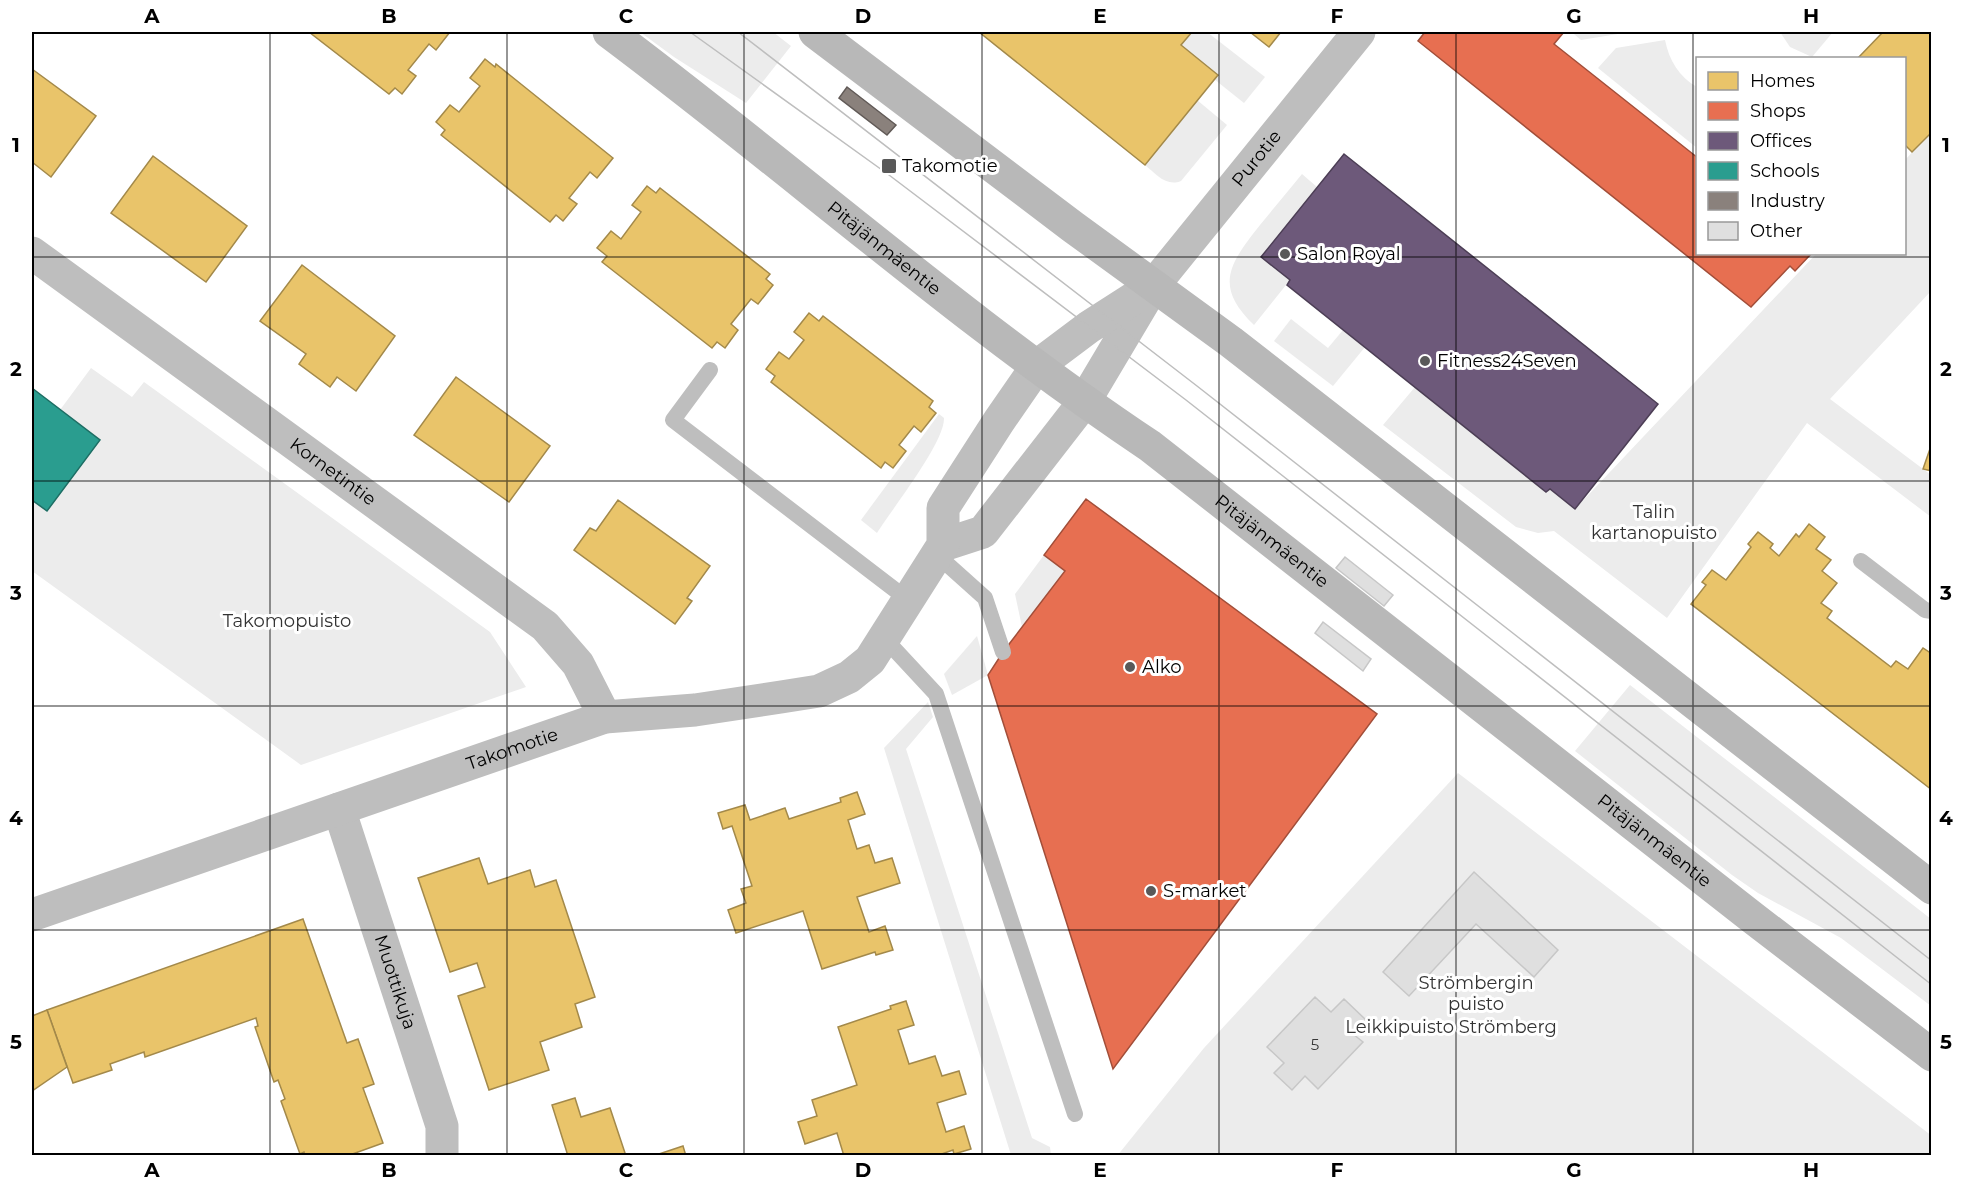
<svg xmlns="http://www.w3.org/2000/svg" width="1963" height="1187" viewBox="0 0 1963 1187" font-family="Montserrat,sans-serif">
<style>
.green{fill:#ececec}
.homes{fill:#e9c46a;stroke:#a3894a;stroke-width:1.5}
.shops{fill:#e76f51;stroke:#a24e39;stroke-width:1.5}
.offices{fill:#6d597a;stroke:#4c3e55;stroke-width:1.5}
.schools{fill:#2a9d8f;stroke:#1d6e64;stroke-width:1.5}
.industry{fill:#8a817c;stroke:#615a57;stroke-width:1.5}
.building{fill:#dfdfdf;stroke:#c7c7c7;stroke-width:1.5}
.lines{fill:none;stroke-linecap:round;stroke-linejoin:round}
.service{stroke:#bebebe;stroke-width:16}
.minor{stroke:#bebebe;stroke-width:33}
.secondary{stroke:#b8b8b8;stroke-width:33}
.tram{stroke:#bebebe;stroke-width:1.5}
.grid{fill:none;stroke:#000;stroke-width:1.5;stroke-opacity:0.55}
.poi-dot{fill:#595959;stroke:#fff;stroke-width:2}
.labels{text-anchor:middle;dominant-baseline:central;stroke-width:6;stroke-linejoin:round;paint-order:stroke}
.number-label{font-size:15px;fill:#383838}
.street-label{font-size:18px;fill:#000;stroke:#fff}
.poi-label{font-size:18px;fill:#000;stroke:#fff;text-anchor:start}
.park-label{font-size:18px;fill:#333;stroke:#fff}
.neatline{fill:none;stroke:#000;stroke-width:2}
.grid-label{font-size:20px;text-anchor:middle;font-weight:bold;fill:#000}
</style>
<rect width="100%" height="100%" fill="#fff"/>
<g class="green">
<polygon points="640,32 773,32 791,46 746,103 674,57"/>
<polygon points="1192,32 1207,32 1265,77 1244,103 1214,79 1181,45"/>
<polygon points="1576,32 1630,32 1581,40 1574,34"/>
<polygon points="1780,32 1833,32 1812,57 1790,47"/>
<path d="M1665,40C1669,60 1679,77 1697,87V148L1598,68L1616,48Z"/>
<path d="M1197,100L1227,125L1181,181C1166,187 1156,174 1145,165Z"/>
<polygon points="1931,132 1931,291 1830,399 1931,475 1931,517 1807,423 1667,618 1554,531 1538,533 1516,527 1383,425 1415,387 1546,492 1550,489 1575,509 1816,254 1904,254 1905,160"/>
<path d="M1302,174L1317,187L1261,257L1290,280L1254,325C1213,286 1230,263 1260,225C1274,208 1288,191 1302,174Z"/>
<polygon points="1291,319 1328,348 1343,330 1365,347 1333,386 1274,341"/>
<polygon points="91,368 132,397 144,382 490,632 526,687 301,765 32,571 32,500 47,511 100,440 60,410"/>
<path d="M939,414L944,418C945,442 892,509 877,533L861,520Z"/>
<polygon points="1044,555 1065,571 1022,627 1015,594"/>
<polygon points="977,636 988,675 952,695 944,674"/>
<polygon points="1630,685 1931,919 1931,1006 1841,938 1758,893 1732,875 1575,751"/>
<polygon points="928,702 933,717 906,749 1032,1138 1050,1147 1051,1155 1011,1155 884,748"/>
<polygon points="1458,773 1932,1136 1931,1156 1117,1156 1204,1048"/>
</g>
<g class="homes">
<polygon points="309,32 450,32 436,50 429,44 408,70 416,76 402,94 395,88 389,94"/>
<polygon points="979,32 1192,32 1181,45 1218,75 1145,165"/>
<polygon points="1250,32 1281,32 1269,47"/>
<polygon points="1883,32 1932,32 1932,132 1912,152 1904,144 1904,58 1858,58"/>
<polygon points="485,59 495,67 496,64 613,158 597,178 590,172 569,198 577,204 563,221 556,215 550,222 441,135 445,130 436,122 450,105 459,112 480,86 470,78"/>
<polygon points="32,69 96,116 51,177 32,162"/>
<polygon points="153,156 247,226 206,282 111,213"/>
<polygon points="647,186 656,193 660,188 770,274 766,279 773,285 758,304 751,299 731,324 738,330 725,348 717,342 712,348 602,262 607,256 597,248 611,231 621,239 641,212 632,205"/>
<polygon points="302,265 395,336 356,391 337,377 330,387 299,364 306,354 260,321"/>
<polygon points="809,313 819,321 823,316 933,401 929,407 936,413 921,432 914,426 899,445 906,451 893,468 885,462 881,468 771,382 775,376 766,369 779,352 789,359 804,340 794,332"/>
<polygon points="456,377 550,446 509,502 414,435"/>
<polygon points="1932,443 1932,471 1923,469"/>
<polygon points="618,500 710,566 687,598 692,601 675,624 574,550 590,528 596,531"/>
<polygon points="1809,524 1825,537 1816,549 1831,560 1822,571 1837,583 1821,603 1832,611 1827,618 1891,667 1896,661 1908,669 1923,648 1932,654 1932,790 1691,604 1706,585 1702,582 1712,570 1726,580 1751,547 1748,544 1758,532 1773,544 1770,548 1779,556 1796,534 1799,537"/>
<polygon points="857,792 865,814 848,820 857,849 869,845 875,863 892,858 900,883 857,897 869,932 885,926 893,950 876,955 875,952 822,969 803,911 736,933 728,910 746,903 741,889 752,886 732,826 723,829 718,813 745,805 750,820 785,808 789,819 841,802 840,798"/>
<polygon points="479,858 488,884 530,870 535,887 556,880 595,997 575,1004 582,1027 540,1042 549,1070 489,1090 458,996 485,987 477,963 450,972 418,878"/>
<polygon points="303,919 347,1043 358,1039 374,1084 363,1088 383,1143 347,1156 305,1156 304,1152 300,1154 281,1101 285,1099 278,1080 274,1082 255,1027 258,1026 256,1018 145,1057 144,1052 110,1064 112,1070 73,1083 47,1010"/>
<polygon points="906,1001 914,1025 898,1030 909,1064 935,1056 942,1076 959,1071 966,1094 937,1103 946,1132 964,1126 971,1149 954,1154 953,1150 936,1156 844,1156 837,1133 805,1144 798,1122 817,1116 812,1100 857,1085 838,1027 891,1009 890,1006"/>
<polygon points="47,1010 67,1067 32,1091 32,1016"/>
<polygon points="575,1098 581,1117 610,1108 626,1156 568,1156 552,1105"/>
<polygon points="683,1146 686,1156 653,1156"/>
</g>
<g class="shops">
<polygon points="1425,32 1564,32 1554,44 1698,158 1698,254 1811,254 1795,271 1790,266 1751,307 1418,41"/>
<polygon points="1086,499 1377,714 1113,1069 988,675 1003,652 1065,571 1044,555"/>
</g>
<polygon class="offices" points="1344,154 1658,404 1575,509 1550,489 1546,492 1287,285 1290,280 1261,257"/>
<polygon class="schools" points="32,388 100,440 47,511 32,500"/>
<polygon class="industry" points="847,87 896,125 887,135 839,98"/>
<g class="building">
<polygon points="1345,557 1393,595 1384,606 1336,568"/>
<polygon points="1323,622 1371,659 1363,671 1315,633"/>
<polygon points="1474,872 1558,950 1534,977 1476,924 1409,996 1383,972"/>
<polygon points="1315,997 1331,1012 1344,999 1366,1020 1353,1034 1363,1042 1318,1089 1305,1076 1292,1090 1274,1073 1284,1063 1267,1047"/>
</g>
<g class="lines">
<g class="service">
<polyline points="710,370 673,420 907,599"/>
<polyline points="937,555 985,598 1003,652"/>
<polyline points="1861,561 1925,610 1932,611"/>
<polyline points="884,638 936,694 1075,1114"/>
</g>
<g class="minor">
<path id="s1" d="M32,253L545,626L578,664L605,717"/>
<path id="s2" d="M943,545L983,532L1084,402L1153,286L1359,32"/>
<path id="s3" d="M339,809L442,1126V1156"/>
<path id="s4" d="M32,915L605,717L695,710L781,697L819,691L849,677L870,660L943,545V508L999,421L1037,366L1089,327L1153,286"/>
</g>
<g class="secondary">
<path id="s5" d="M609,32C791,168 961,320 1150,446L1753,918L1932,1055"/>
<polyline points="815,32 1073,227 1231,342 1932,888"/>
</g>
<g class="tram">
<polyline points="690,32 889,175 1186,400 1932,985"/>
<polyline points="738,32 1197,386 1932,961"/>
</g>
</g>
<path class="grid" d="M270,32V1156M507,32V1156M744,32V1156M982,32V1156M1219,32V1156M1456,32V1156M1693,32V1156M32,257H1932M32,481H1932M32,706H1932M32,930H1932"/>
<g class="poi-dot">
<rect x="881" y="158" width="16" height="16" rx="3"/>
<circle cx="1285" cy="254" r="6"/>
<circle cx="1425" cy="361" r="6"/>
<circle cx="1130" cy="667" r="6"/>
<circle cx="1151" cy="891" r="6"/>
</g>
<g class="labels">
<g class="number-label">
<text x="1315" y="1044">5</text>
</g>
<g class="street-label">
<text stroke="none"><textPath href="#s2" startOffset="506">Purotie</textPath></text>
<text stroke="none"><textPath href="#s5" startOffset="350">Pitäjänmäentie</textPath></text>
<text stroke="none"><textPath href="#s1" startOffset="372">Kornetintie</textPath></text>
<text stroke="none"><textPath href="#s5" startOffset="836">Pitäjänmäentie</textPath></text>
<text stroke="none"><textPath href="#s4" startOffset="508">Takomotie</textPath></text>
<text stroke="none"><textPath href="#s5" startOffset="1322">Pitäjänmäentie</textPath></text>
<text stroke="none"><textPath href="#s3" startOffset="182">Muottikuja</textPath></text>
</g>
<g class="poi-label">
<text x="902" y="166">Takomotie</text>
<text x="1297" y="254">Salon Royal</text>
<text x="1437" y="361">Fitness24Seven</text>
<text x="1142" y="667">Alko</text>
<text x="1163" y="891">S-market</text>
</g>
<g class="park-label">
<text x="1654" y="512">Talin<tspan x="1654" dy="21">kartanopuisto</tspan></text>
<text x="287" y="621">Takomopuisto</text>
<text x="1476" y="983">Strömbergin<tspan x="1476" dy="21">puisto</tspan></text>
<text x="1451" y="1027">Leikkipuisto Strömberg</text>
</g>
</g>
<rect width="1963" height="1187" fill="none" stroke="#ffffff" stroke-width="66"/>
<rect x="1696" y="57" width="210" height="198" fill="#ffffff" stroke="#999999" stroke-width="1.5"/>
<rect x="1708" y="72" width="30" height="18" fill="#e9c46a" stroke="#999999" stroke-width="1.5"/>
<text x="1750" y="87" font-size="18" fill="#000000">Homes</text>
<rect x="1708" y="102" width="30" height="18" fill="#e76f51" stroke="#999999" stroke-width="1.5"/>
<text x="1750" y="117" font-size="18" fill="#000000">Shops</text>
<rect x="1708" y="132" width="30" height="18" fill="#6d597a" stroke="#999999" stroke-width="1.5"/>
<text x="1750" y="147" font-size="18" fill="#000000">Offices</text>
<rect x="1708" y="162" width="30" height="18" fill="#2a9d8f" stroke="#999999" stroke-width="1.5"/>
<text x="1750" y="177" font-size="18" fill="#000000">Schools</text>
<rect x="1708" y="192" width="30" height="18" fill="#8a817c" stroke="#999999" stroke-width="1.5"/>
<text x="1750" y="207" font-size="18" fill="#000000">Industry</text>
<rect x="1708" y="222" width="30" height="18" fill="#dfdfdf" stroke="#999999" stroke-width="1.5"/>
<text x="1750" y="237" font-size="18" fill="#000000">Other</text>
<rect x="33" y="33" width="1897" height="1121" class="neatline"/>
<g class="grid-label">
<text x="152" y="23">A</text>
<text x="389" y="23">B</text>
<text x="626" y="23">C</text>
<text x="863" y="23">D</text>
<text x="1100" y="23">E</text>
<text x="1337" y="23">F</text>
<text x="1574" y="23">G</text>
<text x="1811" y="23">H</text>
<text x="16" y="152">1</text>
<text x="1946" y="152">1</text>
<text x="16" y="376">2</text>
<text x="1946" y="376">2</text>
<text x="16" y="600">3</text>
<text x="1946" y="600">3</text>
<text x="16" y="825">4</text>
<text x="1946" y="825">4</text>
<text x="16" y="1049">5</text>
<text x="1946" y="1049">5</text>
<text x="152" y="1177">A</text>
<text x="389" y="1177">B</text>
<text x="626" y="1177">C</text>
<text x="863" y="1177">D</text>
<text x="1100" y="1177">E</text>
<text x="1337" y="1177">F</text>
<text x="1574" y="1177">G</text>
<text x="1811" y="1177">H</text>
</g>
</svg>
